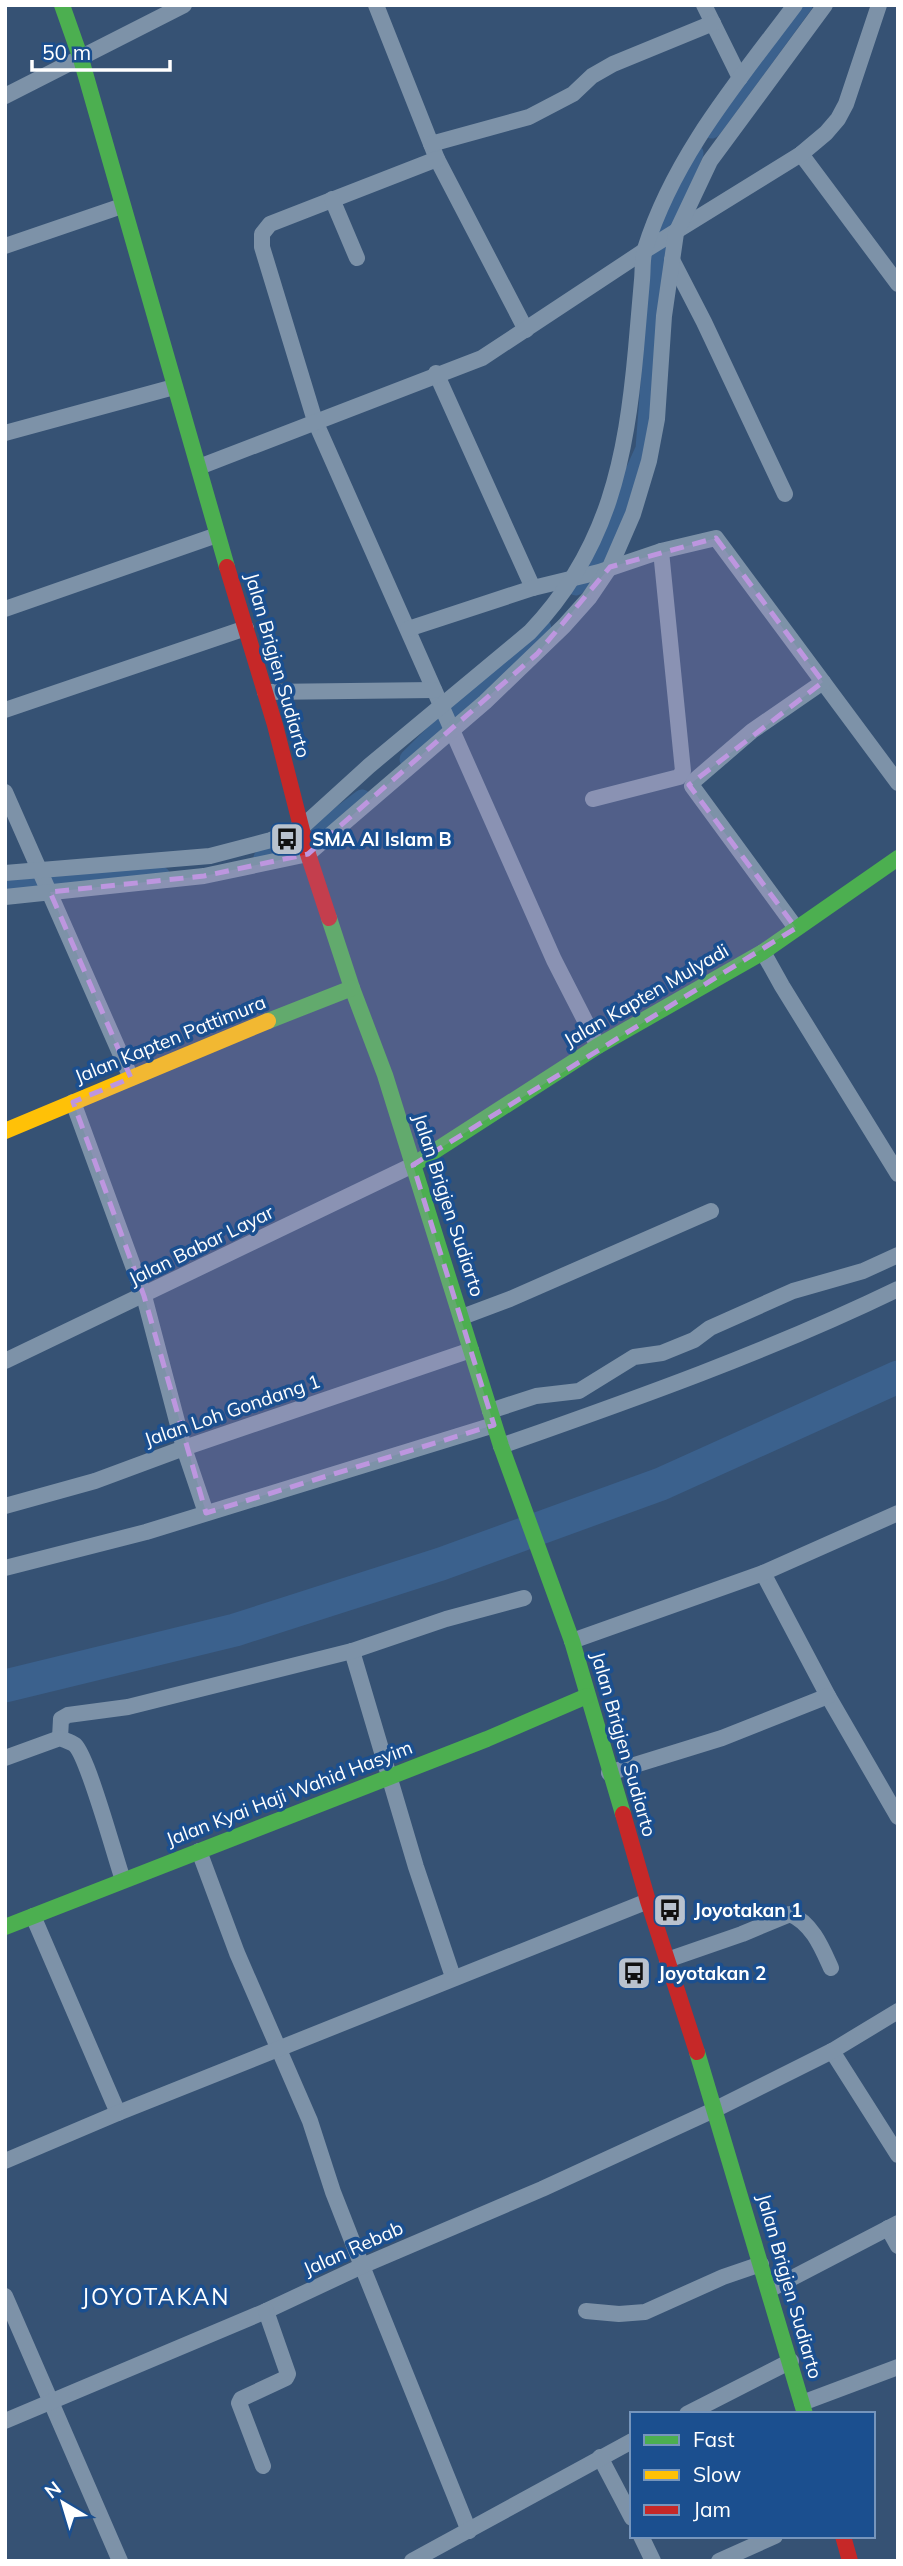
<svg xmlns="http://www.w3.org/2000/svg" width="903" height="2566" viewBox="0 0 903 2566" font-family="Mulish,sans-serif">
<style>
.lines{fill:none;stroke-linecap:round;stroke-linejoin:round}
.canal{stroke:#3b618d;stroke-width:19}
.river{stroke:#3b618d;stroke-width:33}
.street{stroke:#7d92a8;stroke-width:16}
.fast{stroke:#4caf50;stroke-width:16}
.slow{stroke:#ffc107;stroke-width:16}
.jam{stroke:#c62828;stroke-width:16}
.marked{fill:#bd96df;fill-opacity:0.2;stroke:#bd96df;stroke-width:5;stroke-dasharray:14 9;stroke-linejoin:round}
.labels{text-anchor:middle;dominant-baseline:central;stroke-width:7;stroke-linejoin:round;paint-order:stroke}
.street-label{font-size:19px;fill:#fff;stroke:#1b4f8f}
.poi-label{font-size:19px;font-weight:bold;fill:#fff;stroke:#1b4f8f;text-anchor:start}
.quarter-label{font-size:23px;letter-spacing:2px;fill:#fff;stroke:#1b4f8f}
</style>
<rect width="100%" height="100%" fill="#365274"/>
<g class="lines">
<g class="canal">
<polyline points="712,129 803,5"/>
<polyline points="576,586 592,566 645,449 661,239 694,153"/>
<polyline points="409,759 542,628"/>
<polyline points="263,858 299,847 362,799"/>
<polyline points="5,886 59,883 115,875 161,876"/>
</g>
<polyline class="river" points="5,1686 235,1630 441,1564 661,1484 898,1377"/>
<g class="street">
<polyline points="376,5 437,159 526,330"/>
<polyline points="704,5 740,78"/>
<polyline points="5,96 184,5"/>
<polyline points="431,144 529,117 573,94 592,76 613,64 713,23"/>
<polyline points="801,154 898,284"/>
<polyline points="437,159 270,224 262,234 262,247 315,421 554,960 598,1046"/>
<polyline points="332,199 357,258"/>
<polyline points="5,246 122,206"/>
<polyline points="672,260 704,322 785,494"/>
<polyline points="436,373 533,588"/>
<polyline points="5,433 174,387"/>
<polyline points="199,467 482,358 644,251 801,154 826,133 838,119 846,104 879,5"/>
<polyline points="5,609 217,535"/>
<polyline points="408,629 533,588 599,572 661,551 716,538 898,783"/>
<polyline points="265,692 434,690"/>
<polyline points="5,710 246,628"/>
<polyline points="5,792 131,1078"/>
<polyline points="593,799 679,777 683,771 661,551"/>
<path d="M5,873L210,856L271,840L302,827L369,766L530,632C609,549 626,458 636,349C638,326 640,303 642,280C643,270 642,258 645,249C674,156 738,81 795,5"/>
<polyline points="5,897 204,876 308,854 485,702 564,626 589,598 610,567 633,514 649,461 657,419 664,316 676,233 710,161 825,5"/>
<polyline points="796,928 692,786 695,780 752,731 823,682"/>
<polyline points="763,952 782,986 898,1174"/>
<polyline points="73,1102 144,1296 184,1448 206,1513"/>
<polyline points="462,1317 510,1299 711,1211"/>
<polyline points="5,1361 413,1165"/>
<polyline points="490,1411 536,1396 579,1391 634,1357 662,1353 694,1340 710,1328 793,1291 863,1271 898,1255"/>
<path d="M501,1446C635,1399 770,1351 898,1289"/>
<polyline points="5,1506 95,1481 184,1448 471,1350"/>
<polyline points="5,1568 146,1532 494,1425"/>
<polyline points="763,1573 828,1696 898,1817"/>
<polyline points="572,1641 763,1573 898,1513"/>
<polyline points="352,1651 416,1867 453,1977"/>
<polyline points="60,1738 61,1719 68,1715 128,1707 352,1651 446,1619 524,1598"/>
<path d="M5,1758L60,1738C64,1740 71,1742 75,1745C88,1757 115,1857 123,1880"/>
<polyline points="609,1773 722,1738 828,1696"/>
<polyline points="199,1851 237,1953 310,2121 333,2192 362,2266 469,2531"/>
<polyline points="33,1916 118,2113"/>
<path d="M667,1960L742,1934L790,1914C812,1923 822,1948 831,1968"/>
<polyline points="832,2051 898,2155"/>
<polyline points="5,2161 118,2113 648,1901"/>
<polyline points="888,2228 898,2246"/>
<polyline points="769,2290 898,2223"/>
<polyline points="5,2296 120,2561"/>
<polyline points="586,2311 619,2314 645,2312 723,2277 761,2264"/>
<polyline points="802,2403 898,2367"/>
<polyline points="687,2414 791,2361"/>
<polyline points="5,2421 266,2311 362,2266 542,2189 716,2109 832,2051 898,2011"/>
<polyline points="600,2457 632,2518"/>
<polyline points="263,2466 239,2403 241,2399 286,2378 288,2374 266,2311"/>
<polyline points="641,2536 653,2561"/>
<polyline points="412,2561 632,2441"/>
<polyline points="719,2561 775,2536"/>
</g>
<g class="fast">
<polyline points="62,5 81,59 227,567"/>
<polyline points="329,918 352,988 385,1075 501,1446 572,1641 623,1814"/>
<polyline points="268,1021 352,988"/>
<polyline points="413,1165 598,1046 763,952 898,858"/>
<polyline points="5,1927 487,1739 587,1696"/>
<polyline points="697,2052 805,2414"/>
</g>
<polyline class="slow" points="5,1131 268,1021"/>
<g class="jam">
<polyline points="227,567 275,725 308,854 329,918"/>
<polyline points="623,1814 648,1901 697,2052"/>
<polyline points="843,2536 850,2561"/>
</g>
</g>
<path class="marked" d="M716,538L823,682L689,785L796,928L413,1165L494,1425L206,1513L144,1296L73,1102L131,1078L50,892L204,876L308,854L537,654L610,567Z"/>
<defs>
<g id="bus-square" transform="scale(1.75)"><rect x="-9" y="-9" width="18" height="18" rx="4" fill="#b9c2ce" stroke="#1b4f8f"/><path d="M-5-6H5V4H4V6H2V4H-2V6H-4V4H-5ZM-3.5-4V0h7V-4ZM-3.5 1.2v1.5H-2V1.2ZM2 1.2v1.5H3.5V1.2Z" fill="#111"/></g>
</defs>
<g fill-rule="evenodd">
<use href="#bus-square" x="287" y="839"/>
<use href="#bus-square" x="670" y="1910"/>
<use href="#bus-square" x="634" y="1973"/>
</g>
<g class="labels">
<g class="street-label">
<text transform="translate(278 665) rotate(74)">Jalan Brigjen Sudiarto</text>
<text transform="translate(646 995) rotate(-30)">Jalan Kapten Mulyadi</text>
<text transform="translate(170 1039) rotate(-22)">Jalan Kapten Pattimura</text>
<text transform="translate(449 1205) rotate(72)">Jalan Brigjen Sudiarto</text>
<text transform="translate(201 1245) rotate(-26)">Jalan Babar Layar</text>
<text transform="translate(232 1410) rotate(-19)">Jalan Loh Gondang 1</text>
<text transform="translate(624 1744) rotate(74)">Jalan Brigjen Sudiarto</text>
<text transform="translate(289 1793) rotate(-21)">Jalan Kyai Haji Wahid Hasyim</text>
<text transform="translate(353 2248) rotate(-24)">Jalan Rebab</text>
<text transform="translate(790 2286) rotate(74)">Jalan Brigjen Sudiarto</text>
</g>
<g class="poi-label">
<text x="312" y="839">SMA Al Islam B</text>
<text x="694" y="1910">Joyotakan 1</text>
<text x="658" y="1973">Joyotakan 2</text>
</g>
<g class="quarter-label">
<text x="156" y="2296">JOYOTAKAN</text>
</g>
</g>
<rect width="903" height="2566" fill="none" stroke="#ffffff" stroke-width="14"/>
<rect x="630" y="2412" width="245" height="126" fill="#1b4f8f" stroke="#7695bc" stroke-width="2"/>
<rect x="644" y="2435" width="35" height="10" fill="#4caf50" stroke="#7695bc" stroke-width="2"/>
<text x="693" y="2447" font-size="21" fill="#ffffff">Fast</text>
<rect x="644" y="2470" width="35" height="10" fill="#ffc107" stroke="#7695bc" stroke-width="2"/>
<text x="693" y="2482" font-size="21" fill="#ffffff">Slow</text>
<rect x="644" y="2505" width="35" height="10" fill="#c62828" stroke="#7695bc" stroke-width="2"/>
<text x="693" y="2517" font-size="21" fill="#ffffff">Jam</text>
<g transform="translate(63 2503) rotate(322)" stroke="#1b4f8f" stroke-width="5" paint-order="stroke">
<path d="M0-5L12 26L0 18L-12 26Z" fill="#ffffff"/>
<text y="-10" font-size="19" font-weight="bold" text-anchor="middle" fill="#ffffff">N</text>
</g>
<path d="M32 60v10h138v-10" fill="none" stroke="#ffffff" stroke-width="3.5"/>
<text x="42" y="60" font-size="21" fill="#ffffff" stroke="#1b4f8f" stroke-width="5" paint-order="stroke">50 m</text>
</svg>
